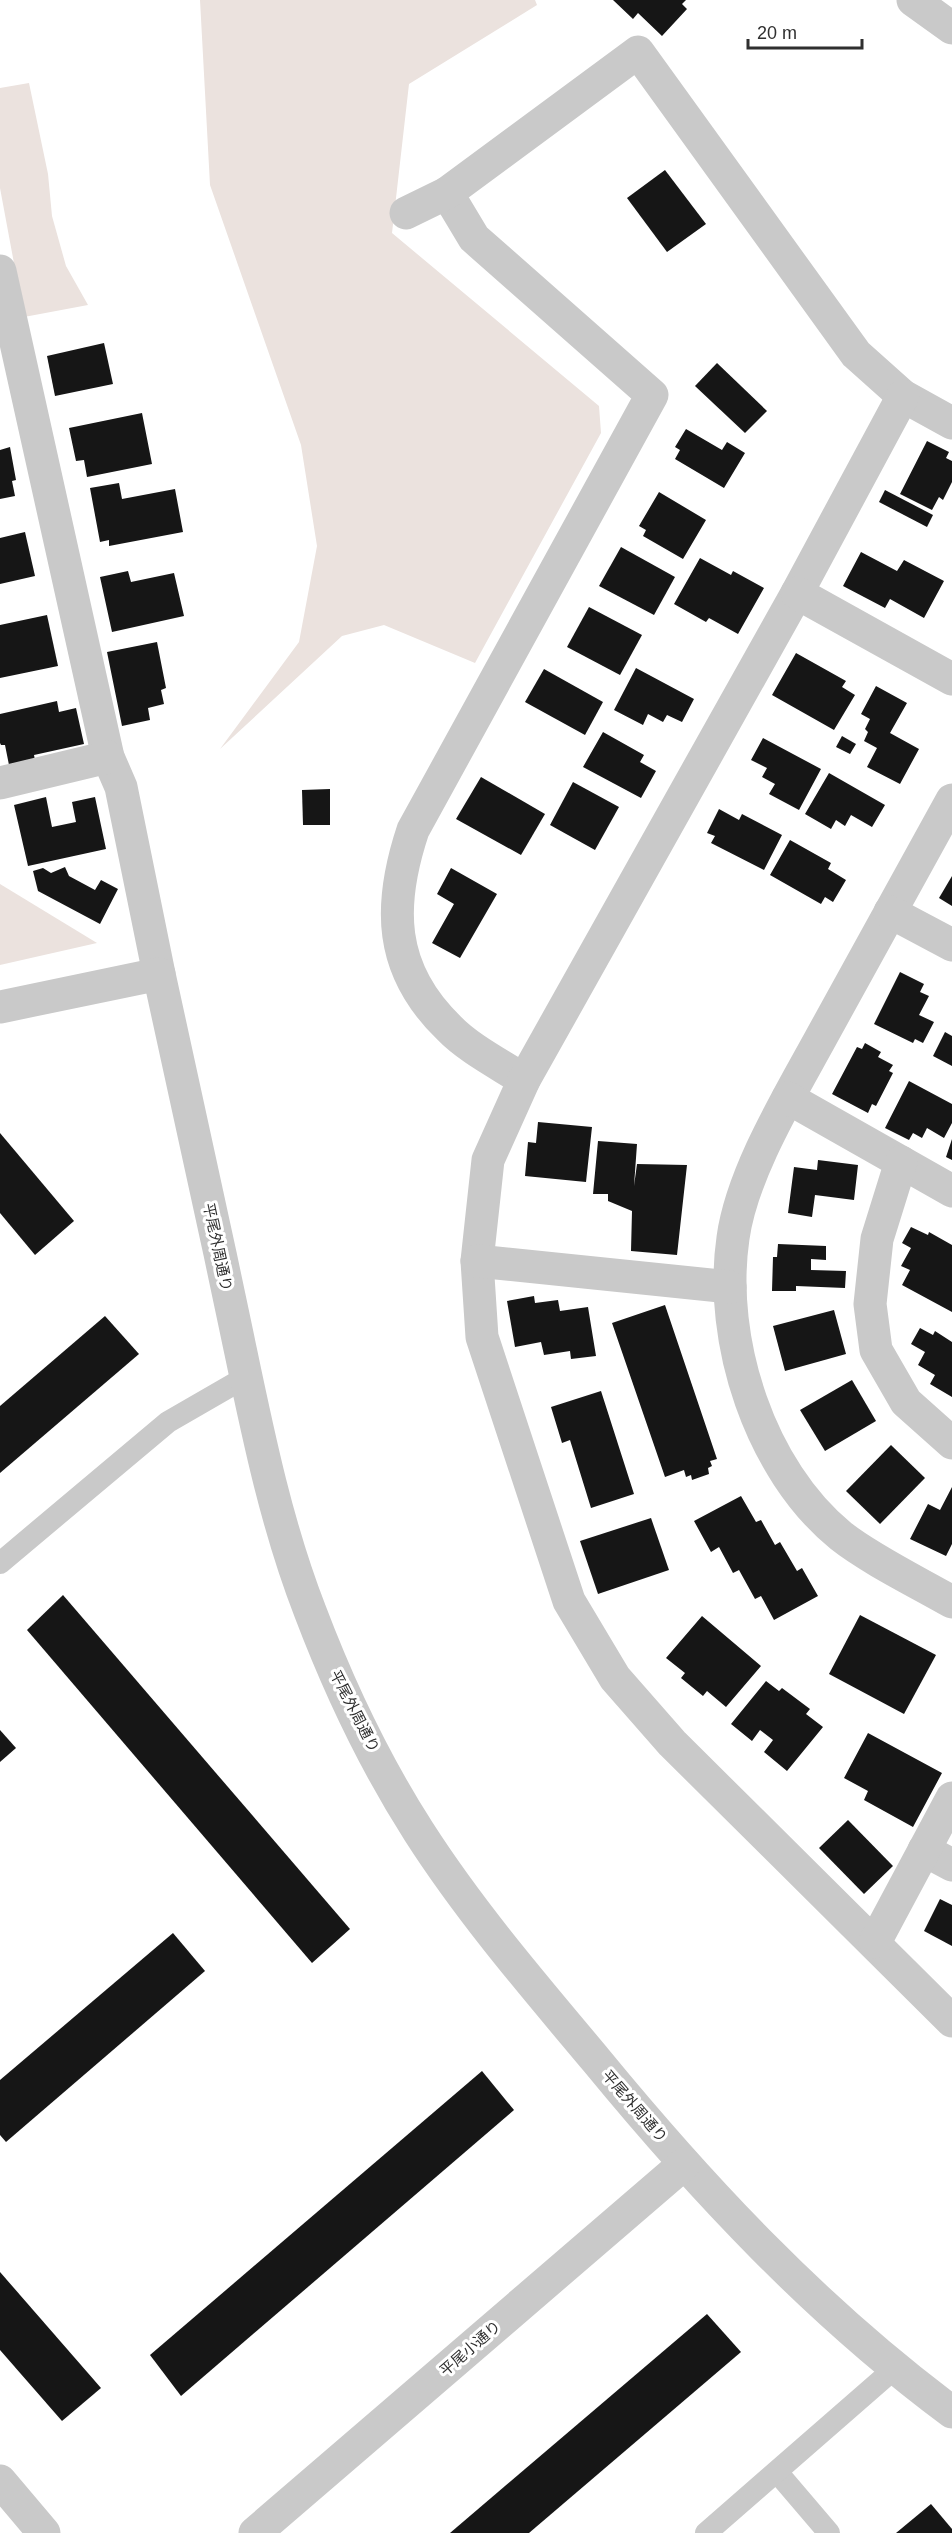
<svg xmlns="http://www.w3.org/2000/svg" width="952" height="2533" viewBox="0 0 952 2533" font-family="Helvetica,'Noto Sans JP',sans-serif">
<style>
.green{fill:#ebe2de}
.building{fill:#161616}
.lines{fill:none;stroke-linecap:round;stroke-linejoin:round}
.service{stroke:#c9c9c9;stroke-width:22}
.pedestrian{stroke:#c9c9c9;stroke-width:33}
.minor{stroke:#c9c9c9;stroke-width:33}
.tertiary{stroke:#c9c9c9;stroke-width:33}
.labels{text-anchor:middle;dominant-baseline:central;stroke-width:6;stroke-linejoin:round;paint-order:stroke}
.street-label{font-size:15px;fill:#2f2f2f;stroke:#fff}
</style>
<rect width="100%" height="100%" fill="#fff"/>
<g class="green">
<polygon points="200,0 535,0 537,5 409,84 392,233 599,406 601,433 475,663 384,625 342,636 220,749 299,642 317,546 301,445 210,185"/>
<polygon points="29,83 48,174 52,216 66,266 88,305 24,317 0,188 0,88"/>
<polygon points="0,884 97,943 0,965"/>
</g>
<g class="building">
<polygon points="613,0 686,0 682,4 687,9 662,36 638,13 633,19"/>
<polygon points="665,170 706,224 667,252 627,198"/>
<polygon points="104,343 113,384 55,396 47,356"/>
<polygon points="717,363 767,411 745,433 695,386"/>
<polygon points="142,413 152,464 87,477 84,460 76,461 69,428"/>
<polygon points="686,429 722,450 727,442 745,453 724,488 675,459 680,450 675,447"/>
<polygon points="927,441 949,452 946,458 952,461 952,482 943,500 939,497 932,510 900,494"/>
<polygon points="10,447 16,480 12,481 15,496 0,499 0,450"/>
<polygon points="119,483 122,499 175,489 183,532 109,546 109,540 100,542 90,488"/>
<polygon points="885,490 933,515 927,527 879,502"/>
<polygon points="659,492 706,520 683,559 643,536 646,530 639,526"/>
<polygon points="25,532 35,576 0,584 0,538"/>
<polygon points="621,547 675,577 654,615 599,586"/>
<polygon points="861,552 897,571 904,560 944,581 924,618 890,599 885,608 843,586"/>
<polygon points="700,558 731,575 733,571 764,588 738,634 709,618 706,622 674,604"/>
<polygon points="128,571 131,582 174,573 184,616 112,632 100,577"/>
<polygon points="589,607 642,635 620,675 567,647"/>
<polygon points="47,615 58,666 0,678 0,625"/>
<polygon points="157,642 166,688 161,690 164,704 148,708 150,720 122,726 107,652"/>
<polygon points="796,653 846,681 842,687 855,695 834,730 772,695"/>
<polygon points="636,668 694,699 682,722 667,715 663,722 648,714 643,725 614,710"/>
<polygon points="544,669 603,702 585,735 525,702"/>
<polygon points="876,686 907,703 890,733 919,749 900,784 867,767 877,748 864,741 868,732 865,729 870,719 861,714"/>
<polygon points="57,701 59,712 76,708 84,744 34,755 35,760 9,765 5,745 1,745 0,743 0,714"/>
<polygon points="603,732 644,755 640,762 656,771 641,798 583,767"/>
<polygon points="842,736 856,744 850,754 836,747"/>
<polygon points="763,738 821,769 799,810 769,794 775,784 762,777 767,768 751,760"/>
<polygon points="829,773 885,805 872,827 851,815 845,826 836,820 831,829 805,814"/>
<polygon points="481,777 545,814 521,855 456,819"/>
<polygon points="573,782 619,807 595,850 550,825"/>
<polygon points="330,789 330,825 303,825 302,790"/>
<polygon points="46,797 52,827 76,822 72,802 95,797 106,849 28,866 14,805"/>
<polygon points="719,809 739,820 742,814 782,835 764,870 711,843 715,836 707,833"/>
<polygon points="790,840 831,863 828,869 846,880 833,902 825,897 821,904 770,875"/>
<polygon points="65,867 69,876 95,890 101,880 118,889 100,924 38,891 33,871 43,868 51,873"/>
<polygon points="451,868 497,894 460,958 432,943 454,904 437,894"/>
<polygon points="952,876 952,906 939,898"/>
<polygon points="900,972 924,984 920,992 929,996 919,1015 934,1022 923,1043 915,1039 913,1043 874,1024"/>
<polygon points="945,1032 952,1036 952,1066 933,1056"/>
<polygon points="865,1043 881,1052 878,1057 893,1065 889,1071 893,1073 876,1106 872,1104 868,1113 832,1094 857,1047 862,1049"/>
<polygon points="909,1081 952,1104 952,1123 944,1138 927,1128 922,1138 913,1133 909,1140 885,1128"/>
<polygon points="538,1122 592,1127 586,1182 525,1176 528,1142 536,1143"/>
<polygon points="0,1133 74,1221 35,1255 0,1213"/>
<polygon points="952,1139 952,1160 946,1157"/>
<polygon points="598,1141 637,1144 634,1186 637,1164 687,1165 677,1255 631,1251 632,1211 608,1201 608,1194 593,1194"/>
<polygon points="818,1160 858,1165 854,1200 815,1195 812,1217 788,1213 794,1167 817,1170"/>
<polygon points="911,1227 928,1235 929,1232 952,1245 952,1312 902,1285 910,1270 901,1266 911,1248 902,1243"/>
<polygon points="778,1244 826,1246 826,1260 811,1259 811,1270 846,1271 845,1288 796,1286 796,1291 772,1291 773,1257 777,1257"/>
<polygon points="534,1296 535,1303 558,1300 560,1311 588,1307 596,1356 571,1359 570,1351 544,1355 541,1342 515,1347 507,1301"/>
<polygon points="665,1305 717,1459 710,1461 712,1466 708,1468 709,1474 692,1480 691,1475 686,1477 684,1470 665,1477 612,1323"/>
<polygon points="834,1310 846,1354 785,1371 773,1326"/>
<polygon points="105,1316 139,1354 0,1473 0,1406"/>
<polygon points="920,1328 933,1335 935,1331 952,1342 952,1397 930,1384 935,1375 918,1365 925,1352 911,1344"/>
<polygon points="852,1380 876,1421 825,1451 800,1410"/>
<polygon points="601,1391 634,1494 591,1508 570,1440 562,1443 551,1407"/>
<polygon points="891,1445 925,1478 880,1524 846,1491"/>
<polygon points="952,1487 952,1544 946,1556 910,1539 928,1504 940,1510"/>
<polygon points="741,1496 756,1522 761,1520 775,1545 780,1542 797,1571 802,1568 818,1596 774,1620 761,1596 755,1599 739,1570 733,1573 719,1547 711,1552 694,1521"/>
<polygon points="651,1518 669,1570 598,1594 580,1541"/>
<polygon points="63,1595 350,1929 312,1963 27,1630"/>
<polygon points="860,1615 936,1655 904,1714 829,1674"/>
<polygon points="702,1616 761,1666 726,1707 707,1691 703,1696 681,1678 685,1673 666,1658"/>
<polygon points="766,1681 779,1691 782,1688 810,1709 806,1714 823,1727 787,1771 764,1752 773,1740 760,1730 752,1741 731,1724"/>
<polygon points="0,1730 16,1748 0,1762"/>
<polygon points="868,1733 942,1773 913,1827 864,1800 868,1791 844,1778"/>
<polygon points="848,1820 893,1866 864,1894 819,1848"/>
<polygon points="940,1899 952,1905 952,1946 924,1931"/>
<polygon points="173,1933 205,1971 6,2142 0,2135 0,2080"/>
<polygon points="482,2071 514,2110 181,2396 150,2355"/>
<polygon points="0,2272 101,2388 62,2421 0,2350"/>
<polygon points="707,2314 741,2352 529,2533 450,2533"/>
<polygon points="931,2504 952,2529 952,2533 896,2533"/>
</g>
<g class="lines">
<g class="service">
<polyline points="0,1563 168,1422 246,1377"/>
<polyline points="777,2472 829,2533"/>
<polyline points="706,2533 894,2369"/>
</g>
<polyline class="pedestrian" points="0,2481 44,2533"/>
<g class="minor">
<polyline points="913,0 952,28"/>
<path d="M447,193L474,238L652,395L413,830C388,905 388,969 449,1028C468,1048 501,1065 524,1080"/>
<polyline points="406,213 447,193 638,52 856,354 903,396 952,423"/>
<polyline points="0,271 108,757 121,787 159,974"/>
<polyline points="903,396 797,593 524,1080 488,1160 477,1261 482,1337 569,1601 615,1678 672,1743 952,2021"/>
<polyline points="797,593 952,679"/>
<polyline points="0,783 108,757"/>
<path d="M952,800C909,878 866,956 823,1034C791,1093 742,1172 733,1238C718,1341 760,1470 841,1536C870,1559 919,1583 952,1602"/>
<polyline points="890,912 952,945"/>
<polyline points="788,1098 952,1191"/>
<polyline points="901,1162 877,1239 870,1304 876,1350 906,1402 952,1443"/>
<polyline points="477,1261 730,1287"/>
<polyline points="924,1850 952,1865"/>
<polyline points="875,1942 952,1798"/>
</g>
<g class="tertiary">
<path d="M0,1007L159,974C184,1087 209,1201 233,1315C254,1414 273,1516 310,1611C338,1685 376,1765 419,1832C471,1913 534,1986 596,2060C702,2189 817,2312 952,2412"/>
<polyline points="255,2533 684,2164"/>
</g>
</g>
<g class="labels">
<g class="street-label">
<text transform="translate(218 1247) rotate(78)">平尾外周通り</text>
<text transform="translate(355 1711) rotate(63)">平尾外周通り</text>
<text transform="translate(635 2106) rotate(49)">平尾外周通り</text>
<text transform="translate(470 2348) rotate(-41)">平尾小通り</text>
</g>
</g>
<path d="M748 39v9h114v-9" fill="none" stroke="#2f2f2f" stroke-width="3"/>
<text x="757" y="39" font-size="18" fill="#2f2f2f" stroke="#ffffff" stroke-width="4.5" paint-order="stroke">20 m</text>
</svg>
